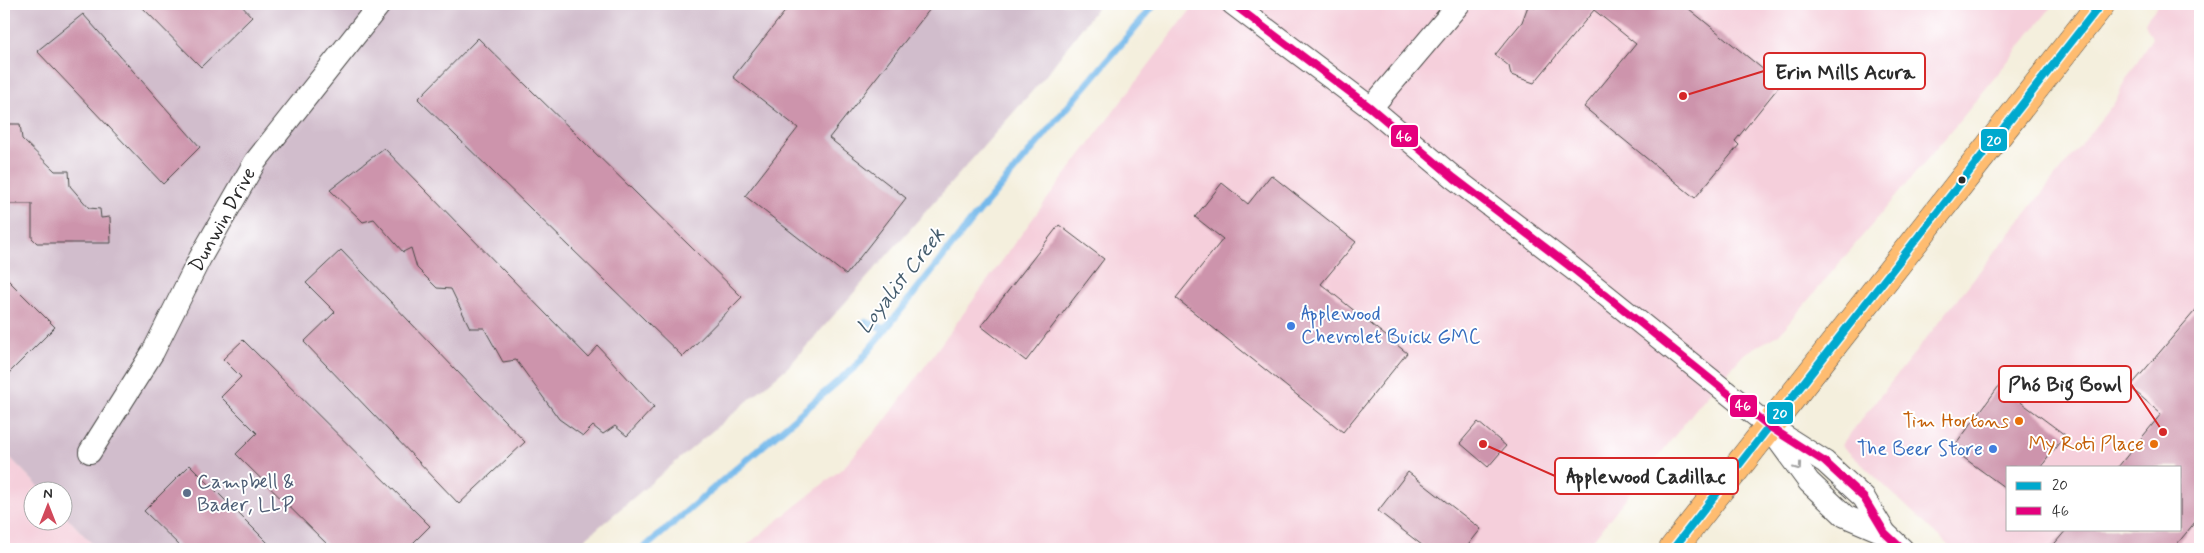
<svg xmlns="http://www.w3.org/2000/svg" width="2204" height="553" viewBox="0 0 2204 553" font-family="Mynerve,sans-serif">
<style>
.built{fill:#f5cfdb;fill-rule:evenodd}
.industrial{fill:#d1bdcc}
.lines{fill:none;stroke-linecap:round;stroke-linejoin:round}
.stream{stroke:#75b9eb;stroke-width:7}
.building{fill:#cd94ac}
.minor-casing{stroke:#494846;stroke-width:24}
.major-casing{stroke:#494846;stroke-width:29}
.minor{stroke:#fff;stroke-width:22}
.major{stroke:#febc70;stroke-width:28}
.bus-1-casing{stroke:#fff;stroke-width:11}
.bus-2-casing{stroke:#fff;stroke-width:11}
.bus-1{stroke:#00a9ce;stroke-width:8}
.bus-2{stroke:#e5007d;stroke-width:8}
.oneway{stroke:#a0a0a0}
.bus-dot{fill:#2b2b2b;stroke:#fff;stroke-width:2}
.shop-dot{fill:#3f7fe0;stroke:#fff;stroke-width:2}
.food-dot{fill:#e8710a;stroke:#fff;stroke-width:2}
.service-dot{fill:#5c6f8a;stroke:#fff;stroke-width:2}
.labels{text-anchor:middle;dominant-baseline:central;stroke-width:4;stroke-linejoin:round;paint-order:stroke}
.street-label{font-size:20px;fill:#2b2b2b;stroke:#fff}
.shop-label{font-size:20px;fill:#366cbe;stroke:#fff;text-anchor:start}
.food-label{font-size:20px;fill:#c56008;stroke:#fff;text-anchor:end}
.service-label{font-size:20px;fill:#4e5e75;stroke:#fff;text-anchor:start}
.water-label{font-size:21px;font-style:italic;fill:#455d6e;stroke:#fff}
.leader{fill:none;stroke:#d62828;stroke-width:2}
.callout-dot{fill:#d62828;stroke:#fff;stroke-width:2}
.callout{fill:#fff;stroke:#d62828;stroke-width:2}
.callout-label{font-size:21px;text-anchor:middle;font-weight:bold;fill:#2b2b2b}
.line-badge{stroke:#fff;stroke-width:2}
.badge-label{font-size:14px;text-anchor:middle;font-weight:bold;fill:#fff}
</style>
<rect width="100%" height="100%" fill="#fff"/>
<filter id="ink" filterUnits="userSpaceOnUse"><feTurbulence type="fractalNoise" baseFrequency=".02" numOctaves="2"/><feDisplacementMap in="SourceGraphic" scale="10" xChannelSelector="R" yChannelSelector="G"/><feConvolveMatrix kernelMatrix="1 2 1 2 8 2 1 2 1" color-interpolation-filters="sRGB"/></filter>
<filter id="wash" filterUnits="userSpaceOnUse"><feTurbulence type="fractalNoise" baseFrequency=".0096" numOctaves="4" result="noise"/><feDisplacementMap in="SourceGraphic" scale="20" xChannelSelector="R" yChannelSelector="G"/><feGaussianBlur stdDeviation="1.12" result="paint"/><feColorMatrix in="noise" values="0 0 0 0 0 0 0 0 0 0 0 0 0 0 0 0 0 1.4 0 .05"/><feComposite in="paint" operator="in"/></filter>
<g filter="url(#wash)">
<rect width="100%" height="100%" fill="#f4efdd"/>
<g class="built">
<polygon points="1195,4 2054,4 1962,118 1788,324 1779,334 1744,354 1698,406 1586,549 742,549 844,467 887,418 1042,206"/>
<path d="M2159,4H2200V549H1952L1841,445L2117,99L2123,84L2152,38L2145,23L2147,19ZM2008,467H2180V529H2008Z"/>
<polygon points="4,451 42,490 32,490 32,520 62,520 63,513 97,549 4,549"/>
</g>
<polygon class="industrial" points="4,4 1100,4 1043,79 789,366 573,549 97,549 63,513 62,490 42,490 4,451"/>
<g class="lines">
<g class="stream">
<polyline points="865,322 886,329"/>
<polyline points="643,549 857,365 973,219 1155,4"/>
</g>
</g>
<g id="blocks">
<g class="building">
<polygon points="139,4 240,4 252,17 201,67"/>
<polygon points="791,4 934,4 829,138 906,198 846,275 745,196 798,128 733,77"/>
<polygon points="1538,4 1683,4 1781,84 1735,141 1739,145 1695,198 1584,107 1636,44 1594,10 1534,83 1511,75 1509,66 1495,55 1522,22 1528,6 1535,8"/>
<polygon points="83,14 200,147 163,184 37,51"/>
<polygon points="478,38 742,297 683,357 418,99"/>
<polygon points="4,124 20,124 22,139 55,171 69,171 70,186 89,208 100,209 101,218 110,217 111,243 37,243 32,238 32,204 4,204"/>
<polygon points="384,148 588,357 598,346 654,407 627,436 615,426 603,434 593,426 583,436 559,419 516,360 503,362 484,328 470,328 451,289 437,288 417,268 411,248 403,252 374,219 363,222 330,190"/>
<polygon points="1271,175 1356,242 1321,284 1407,353 1343,432 1176,298 1223,239 1195,217 1222,183 1248,204"/>
<polygon points="1059,225 1104,259 1026,361 981,326"/>
<polygon points="341,250 525,442 459,504 304,342 335,312 306,283"/>
<polygon points="4,276 55,327 4,378"/>
<polygon points="2200,305 2200,516 2173,549 2050,549 2067,529 2180,529 2180,467 2118,467 2161,414 2130,387"/>
<polygon points="243,340 430,526 407,549 332,549 236,454 257,433 221,397 241,377 223,359"/>
<polygon points="1999,386 2065,435 2041,467 2008,467 2008,490 1956,452 1957,449 1954,447"/>
<polygon points="1478,422 1506,446 1488,467 1460,443"/>
<polygon points="190,465 274,549 183,549 144,511"/>
<polygon points="1408,472 1481,529 1465,549 1427,549 1378,511"/>
</g>
</g>
</g>
<g filter="url(#ink)">
<use href="#blocks" fill-opacity="0" stroke="#494846" stroke-width="1"/>
<g class="lines">
<g class="minor-casing">
<g id="minor">
<polyline points="1233,4 1371,108 1454,178 1572,268 1770,427 1825,462 1864,498 1885,533 1902,549"/>
<polyline points="1371,108 1459,4"/>
<polyline points="1776,437 1809,482 1845,516 1885,533"/>
<polyline points="90,452 153,352 200,258 255,162 380,4"/>
</g>
</g>
<g class="major-casing">
<polyline id="major" points="1673,549 2101,4"/>
</g>
<use href="#minor" class="minor"/>
<use href="#major" class="major"/>
<g class="bus-1-casing">
<polyline id="bus-1" points="1673,549 2101,4"/>
</g>
<g class="bus-2-casing">
<polyline id="bus-2" points="1233,4 1371,108 1454,178 1572,268 1770,427 1825,462 1864,498 1885,533 1902,549"/>
</g>
<use href="#bus-1" class="bus-1"/>
<use href="#bus-2" class="bus-2"/>
</g>
<defs><path id="oneway-chevron" d="M-2-3.5L2.5 0L-2 3.5" fill="none" stroke-width="1.6" stroke-linecap="round" stroke-linejoin="round" transform="scale(1.25)"/></defs>
<use class="oneway" href="#oneway-chevron" transform="translate(1798 467) rotate(54)"/>
</g>
<circle class="bus-dot" cx="1962" cy="180" r="4.5"/>
<g class="shop-dot">
<circle cx="1291" cy="326" r="5"/>
<circle cx="1993" cy="449" r="5"/>
</g>
<g class="food-dot">
<circle cx="2019" cy="421" r="5"/>
<circle cx="2154" cy="444" r="5"/>
</g>
<circle class="service-dot" cx="187" cy="493" r="5"/>
<g class="labels">
<g class="street-label">
<text transform="translate(223 220) rotate(-61)">Dunwin Drive</text>
</g>
<g class="shop-label">
<text x="1301" y="314">Applewood<tspan x="1301" dy="23">Chevrolet Buick GMC</tspan></text>
<text x="1983" y="449" text-anchor="end">The Beer Store</text>
</g>
<g class="food-label">
<text x="2009" y="421">Tim Hortons</text>
<text x="2144" y="444">My Roti Place</text>
</g>
<g class="service-label">
<text x="197" y="482">Campbell &amp;<tspan x="197" dy="23">Bader, LLP</tspan></text>
</g>
<g class="water-label">
<text transform="translate(901 281) rotate(-52)">Loyalist Creek</text>
</g>
</g>
<path class="leader" d="M1683 96L1764 71M2163 432L2131 384M1483 444L1555 476"/>
<g class="callout-dot">
<circle cx="1683" cy="96" r="5"/>
<circle cx="2163" cy="432" r="5"/>
<circle cx="1483" cy="444" r="5"/>
</g>
<g class="callout">
<rect x="1764" y="53" width="161" height="36" rx="5"/>
<rect x="1999" y="366" width="132" height="36" rx="5"/>
<rect x="1555" y="458" width="183" height="36" rx="5"/>
</g>
<g class="callout-label">
<text x="1845" y="79">Erin Mills Acura</text>
<text x="2065" y="391">Phó Big Bowl</text>
<text x="1646" y="483">Applewood Cadillac</text>
</g>
<g class="line-badge">
<rect x="1390" y="124" width="29" height="24" rx="5" fill="#e5007d"/>
<rect x="1980" y="128" width="28" height="24" rx="5" fill="#00a9ce"/>
<rect x="1729" y="394" width="29" height="24" rx="5" fill="#e5007d"/>
<rect x="1766" y="401" width="28" height="24" rx="5" fill="#00a9ce"/>
</g>
<g class="badge-label">
<text x="1404" y="141">46</text>
<text x="1994" y="145">20</text>
<text x="1743" y="410">46</text>
<text x="1780" y="418">20</text>
</g>
<rect width="2204" height="553" fill="none" stroke="#fff" stroke-width="20"/>
<rect x="2006" y="466" width="175" height="65" fill="#ffffff" stroke="#aaaaaa"/>
<rect x="2016" y="482" width="25" height="8" fill="#00a9ce" stroke="#aaaaaa"/>
<text x="2052" y="490" font-size="15" fill="#2b2b2b">20</text>
<rect x="2016" y="507" width="25" height="8" fill="#e5007d" stroke="#aaaaaa"/>
<text x="2052" y="516" font-size="15" fill="#2b2b2b">46</text>
<g transform="translate(48 506)"><circle r="24" fill="#ffffff" stroke="#aaaaaa"/>
<path d="M0-4L9 19L0 12L-9 19Z" fill="#d1495b"/>
<text y="-8" font-size="14" font-weight="bold" text-anchor="middle" fill="#2b2b2b">N</text>
</g>
</svg>
